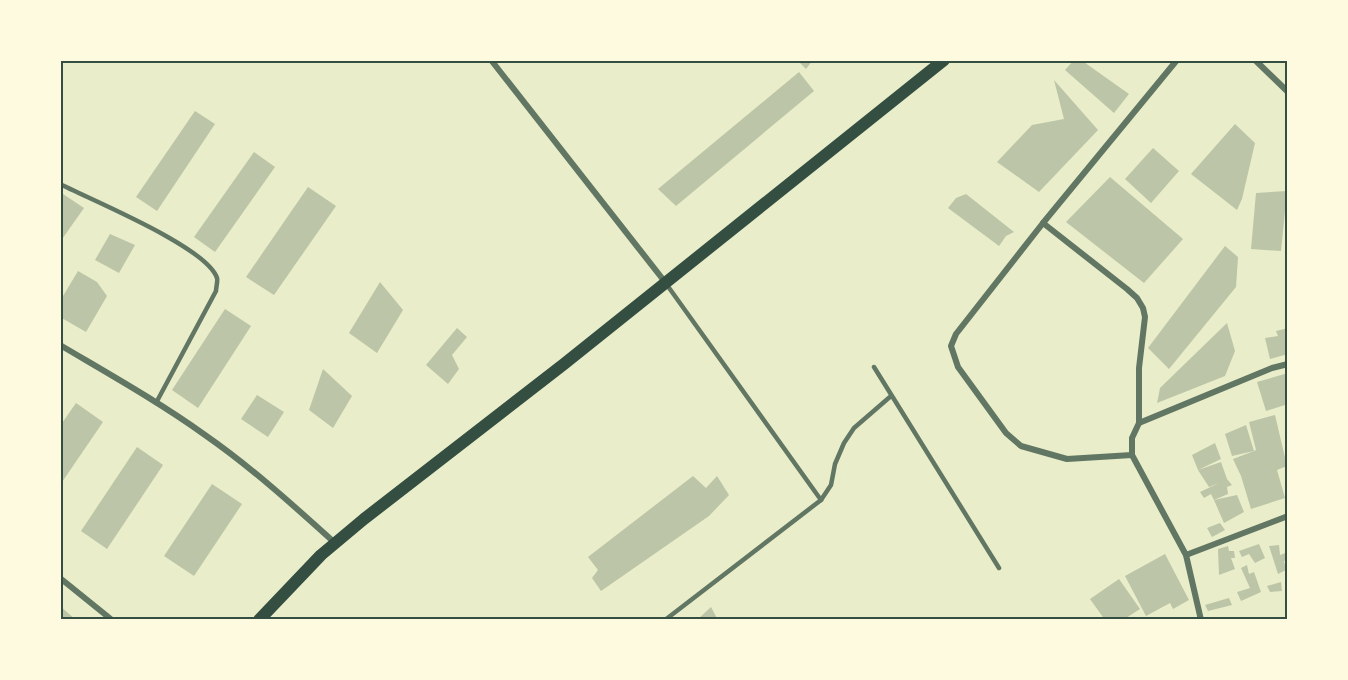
<svg xmlns="http://www.w3.org/2000/svg" width="1348" height="680" viewBox="0 0 1348 680" font-family="Overpass,sans-serif">
<style>
.building{fill:#bcc5a7}
.lines{fill:none;stroke-linecap:round;stroke-linejoin:round}
.service{stroke:#617663;stroke-width:4.5}
.minor{stroke:#617663;stroke-width:6}
.secondary{stroke:#344e41;stroke-width:12}
.neatline{fill:none;stroke:#344e41;stroke-width:2}
</style>
<rect width="100%" height="100%" fill="#e9edc9"/>
<g class="building">
<polygon points="797,60 813,60 806,69"/>
<polygon points="1074,60 1081,60 1129,94 1114,113 1065,70"/>
<polygon points="799,72 814,91 676,206 658,189"/>
<polygon points="1054,80 1098,130 1039,192 997,162 1032,125 1064,119"/>
<polygon points="195,111 215,124 157,211 136,197"/>
<polygon points="1235,124 1255,143 1242,199 1237,210 1191,174"/>
<polygon points="1153,148 1179,171 1151,203 1125,179"/>
<polygon points="254,152 275,167 215,252 194,237"/>
<polygon points="1110,177 1183,239 1144,283 1066,222"/>
<polygon points="308,187 336,206 274,295 246,277"/>
<polygon points="1287,191 1281,251 1251,249 1256,193"/>
<polygon points="60,192 84,208 60,242"/>
<polygon points="966,194 1014,232 1006,236 999,246 948,208 956,198"/>
<polygon points="110,234 135,245 119,273 95,260"/>
<polygon points="1225,246 1238,257 1236,287 1169,369 1148,348"/>
<polygon points="78,271 97,282 107,296 86,332 60,317 60,301"/>
<polygon points="380,282 403,310 377,353 349,333"/>
<polygon points="225,309 251,326 198,408 172,390"/>
<polygon points="1227,323 1235,351 1225,376 1157,403 1160,388"/>
<polygon points="457,328 467,337 452,355 459,369 448,384 426,365"/>
<polygon points="1288,328 1288,354 1270,359 1265,338 1278,336 1276,331"/>
<polygon points="323,369 352,396 333,428 309,410"/>
<polygon points="1288,373 1288,404 1266,411 1257,382"/>
<polygon points="257,395 284,412 268,437 241,419"/>
<polygon points="76,403 103,422 60,485 60,426"/>
<polygon points="1275,415 1287,466 1277,470 1285,498 1251,509 1241,476 1233,459 1254,451 1232,456 1225,434 1246,425 1254,451 1256,450 1249,422"/>
<polygon points="1215,443 1221,459 1198,470 1221,462 1227,479 1232,485 1227,487 1228,494 1214,500 1211,494 1204,498 1200,492 1219,483 1209,487 1198,470 1192,455"/>
<polygon points="137,447 163,465 107,549 81,531"/>
<polygon points="693,476 706,488 717,476 729,495 709,516 601,591 592,578 598,570 588,557"/>
<polygon points="212,484 242,504 194,576 164,556"/>
<polygon points="1237,495 1244,512 1224,523 1214,500"/>
<polygon points="1220,523 1225,530 1212,537 1207,528"/>
<polygon points="1259,544 1265,558 1255,563 1249,554 1242,557 1239,551"/>
<polygon points="1279,545 1280,555 1288,552 1288,560 1284,561 1286,570 1278,574 1269,546"/>
<polygon points="1228,546 1229,551 1234,551 1235,558 1231,558 1235,569 1219,575 1218,549"/>
<polygon points="1165,554 1189,600 1173,609 1170,603 1146,616 1125,576"/>
<polygon points="1247,565 1249,574 1254,572 1261,592 1241,601 1237,592 1250,588 1241,568"/>
<polygon points="1119,579 1140,609 1123,620 1105,620 1090,599"/>
<polygon points="1281,582 1282,591 1270,592 1267,586"/>
<polygon points="1229,598 1232,605 1208,611 1205,605"/>
<polygon points="60,606 76,620 60,620"/>
<polygon points="711,607 718,620 697,620"/>
</g>
<g class="lines">
<g class="service">
<path d="M60,184C91,200 207,247 217,278C218,281 216,287 216,291L156,403"/>
<polyline points="667,285 821,500"/>
<polyline points="874,367 999,568"/>
<polyline points="665,620 821,500 831,485 835,464 844,443 854,428 891,396"/>
</g>
<g class="minor">
<polyline points="491,60 665,282"/>
<polyline points="1255,60 1288,92"/>
<polyline points="1043,223 1127,289 1137,298 1143,308 1145,317 1139,368 1139,423 1132,438 1132,455 1186,555 1201,620"/>
<path d="M60,345C109,374 159,402 205,435C251,467 293,505 335,543"/>
<polyline points="1139,423 1272,368 1288,364"/>
<polyline points="1132,455 1067,459 1021,446 1006,433 958,367 951,346 956,334 1043,223 1177,60"/>
<polyline points="1186,555 1288,516"/>
<polyline points="60,578 112,620"/>
</g>
<polyline class="secondary" points="259,620 321,555 364,519 564,364 944,60"/>
</g>
<rect width="1348" height="680" fill="none" stroke="#fefae0" stroke-width="123"/>
<rect x="62" y="62" width="1224" height="556" class="neatline"/>
</svg>
